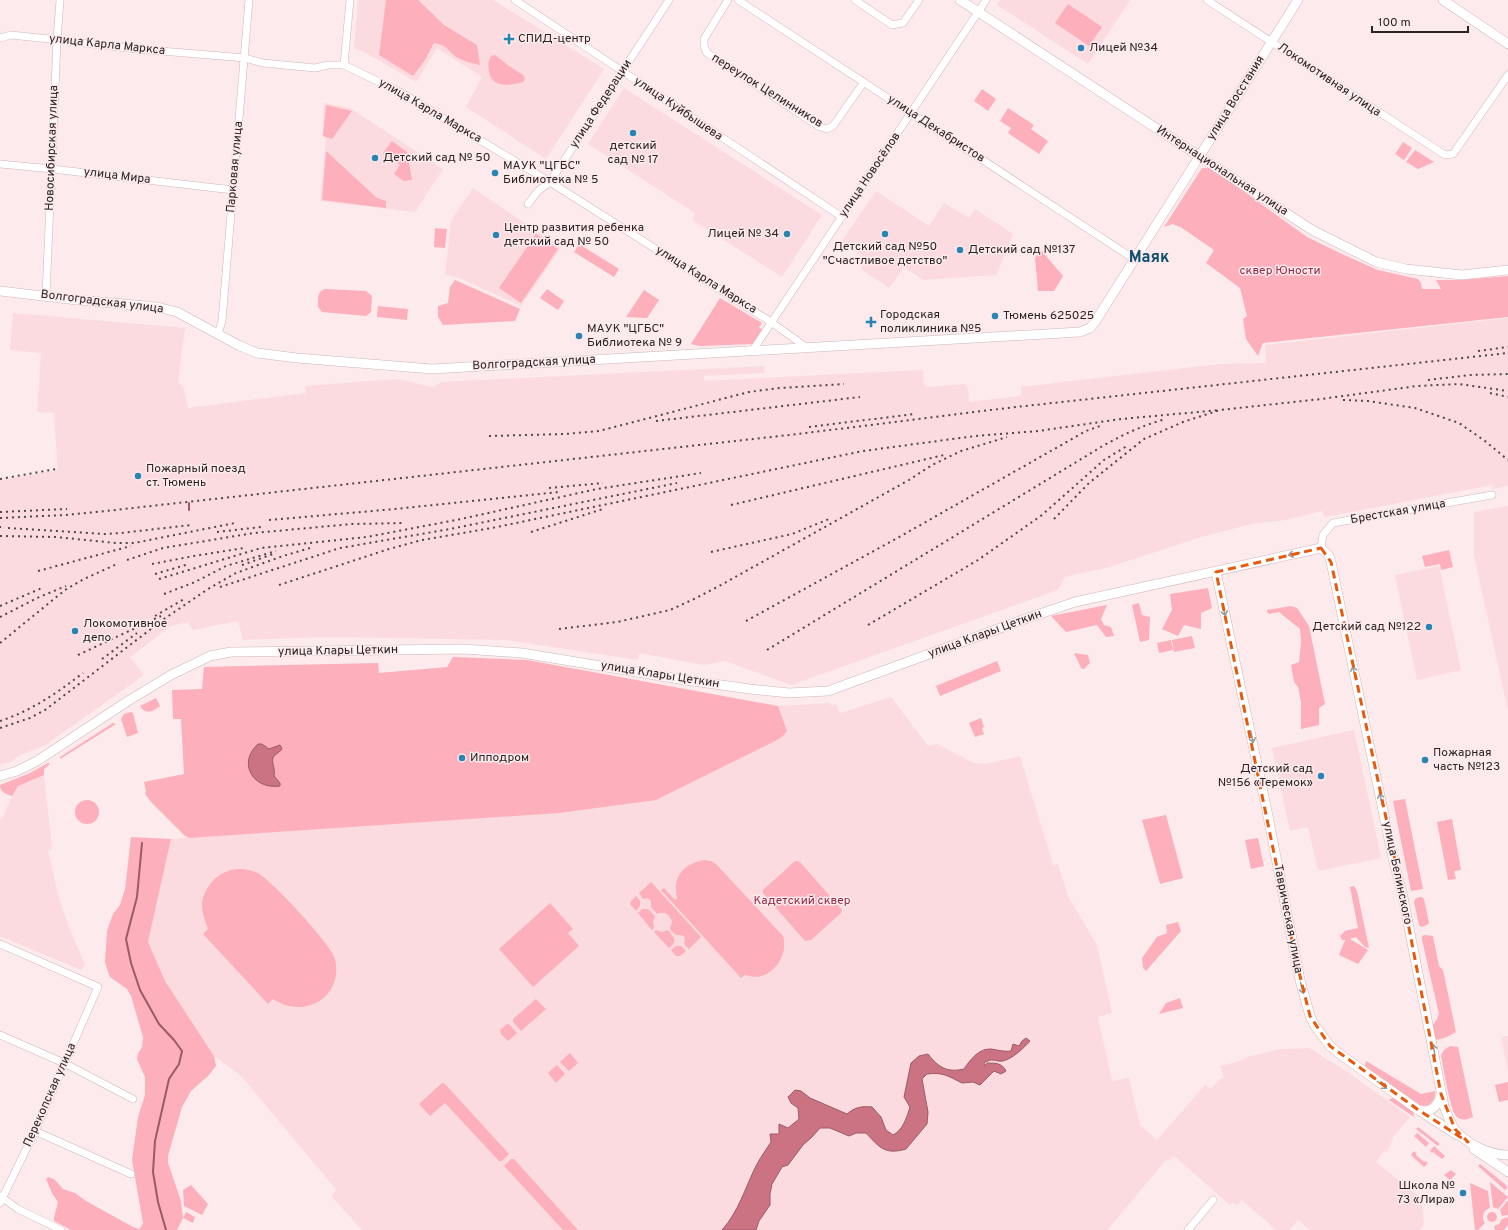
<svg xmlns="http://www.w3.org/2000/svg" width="1508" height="1230" viewBox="0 0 1508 1230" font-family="Overpass,sans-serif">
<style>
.built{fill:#fbdbdf}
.green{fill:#fdafbc}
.water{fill:#cb7283;stroke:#9b5a66}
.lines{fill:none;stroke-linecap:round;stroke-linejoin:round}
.stream{stroke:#9b5a66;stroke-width:2}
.minor-casing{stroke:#ceb7ba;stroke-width:8}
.tertiary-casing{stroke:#ceb7ba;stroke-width:10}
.minor{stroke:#fff;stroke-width:7}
.tertiary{stroke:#fff;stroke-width:9}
.rail{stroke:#504647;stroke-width:2;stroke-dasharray:2 4;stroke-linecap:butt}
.oneway{stroke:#9f9c9c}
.marked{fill:none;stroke:#e8590c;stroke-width:3;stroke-dasharray:8 5;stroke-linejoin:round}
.poi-dot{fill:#2a84b2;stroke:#fceaec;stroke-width:1.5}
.labels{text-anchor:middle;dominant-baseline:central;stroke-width:3;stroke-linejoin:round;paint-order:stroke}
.poi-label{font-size:12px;fill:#2a2223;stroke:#fceaec;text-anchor:start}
.street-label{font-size:12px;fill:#2a2223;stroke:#fceaec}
.park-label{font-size:12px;fill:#942947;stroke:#fceaec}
.district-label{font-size:16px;font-weight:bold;fill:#0d4e6d;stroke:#fceaec}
</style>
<rect width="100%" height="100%" fill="#fceaec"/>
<g class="built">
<polygon points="358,0 493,0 604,69 546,159 466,107 482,77 437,48 416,82 368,54 354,48"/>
<polygon points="1000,0 1130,0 1088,64 997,5"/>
<polygon points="624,88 822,215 782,277 692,220 695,213 588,144"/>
<polygon points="324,103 350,108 443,169 415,212 320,201 326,138 322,136"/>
<polygon points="473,188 561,248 521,306 457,277 445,275 451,221"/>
<polygon points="876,191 929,226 944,203 969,218 975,209 1013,234 996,275 923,280 904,267 889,288 861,269 867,259 841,242"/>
<polygon points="13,313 185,328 178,382 183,387 188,408 306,393 305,386 398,379 432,387 442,382 764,366 765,373 704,376 704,381 923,370 924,385 928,387 965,384 968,389 969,402 1021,396 1021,387 1220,364 1266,363 1265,345 1508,318 1508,486 1493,489 1492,485 1325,517 1322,511 1286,520 1251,524 1202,537 1109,567 1064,577 1058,590 791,685 725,661 704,665 639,653 638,660 507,640 328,637 243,640 238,621 193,630 188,622 171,626 130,657 144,675 44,746 18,756 11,762 0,764 0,480 58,470 54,413 37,412 41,353 10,350"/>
<polygon points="1508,506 1508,711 1474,555 1474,512"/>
<polygon points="1439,566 1461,670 1417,680 1395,575"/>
<polygon points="891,697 928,746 937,744 974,763 985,764 1020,756 1053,865 1058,864 1068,896 1097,945 1112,1013 1098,1017 1112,1081 1129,1078 1140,1125 1157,1140 1205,1085 1211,1089 1220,1079 1224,1077 1220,1066 1237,1062 1250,1056 1281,1049 1309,1048 1346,1071 1410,1117 1393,1137 1393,1139 1387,1152 1384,1151 1376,1162 1421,1198 1424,1224 1419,1230 1310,1230 1298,1220 1289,1230 1276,1230 1242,1200 1237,1205 1233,1202 1230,1205 1174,1156 1170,1160 1165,1161 1107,1230 362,1230 332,1197 336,1189 241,1076 214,1056 165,981 148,942 171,839 537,814 787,731 778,706 830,703 832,706 836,704 840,713"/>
<polygon points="1354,730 1381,858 1318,871 1308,827 1290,831 1272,748"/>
<polygon points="44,775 52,849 48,851 60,902 72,935 85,964 81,970 0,936 0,819 2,819 12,796 18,786"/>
<polygon points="1508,1036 1508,1072 1501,1037"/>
</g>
<g class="green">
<path d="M386,0H418L444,25L477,45L480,65C472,63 462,61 455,56C445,48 448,46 434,43L425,60L413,76L379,55Z"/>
<polygon points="1068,4 1102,27 1089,46 1055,23"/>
<path d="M495,55L509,66L523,75L525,79L523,82C510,86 491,88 489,71C488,66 488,61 491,56Z"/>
<polygon points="982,89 996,99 988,111 974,101"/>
<polygon points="326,105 352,111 332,139 323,136"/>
<polygon points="1008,108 1034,125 1031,129 1048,141 1039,154 1008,133 1011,128 1000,121"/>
<polygon points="392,141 407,152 412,180 404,181 394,174 400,165 383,153"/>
<polygon points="1403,142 1412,148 1404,160 1395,154"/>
<polygon points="1415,150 1434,162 1418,169 1406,162"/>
<polygon points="326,151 377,198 386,201 386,208 322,200"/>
<polygon points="1202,168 1211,168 1307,237 1344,255 1378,270 1418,279 1421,283 1422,289 1441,289 1436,280 1461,280 1508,276 1508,317 1263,343 1258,356 1246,339 1243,319 1247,316 1240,288 1206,263 1214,250 1182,228 1173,224 1164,227"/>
<polygon points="435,228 447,229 445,248 434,247"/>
<polygon points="536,234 558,249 521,303 499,288"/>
<polygon points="579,244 619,269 614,277 574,252"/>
<polygon points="1041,250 1063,276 1054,291 1038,291 1035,258"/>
<polygon points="455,280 520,309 515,321 443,325 438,317 438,306 448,303 450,287"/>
<path d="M325,289L366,291L372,296L371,312L366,316L322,312L318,307C318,298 317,292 325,289Z"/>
<polygon points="547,289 564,301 558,310 540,298"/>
<polygon points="644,290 659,300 647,318 626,317"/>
<polygon points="720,298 762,323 759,327 763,330 754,344 699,346 691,344"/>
<polygon points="378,306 408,309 407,320 377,317"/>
<polygon points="1449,550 1453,567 1441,570 1440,564 1425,567 1422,556"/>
<polygon points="1208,588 1212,608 1201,613 1201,629 1184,625 1178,636 1162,629 1172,610 1170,594"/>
<polygon points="1139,603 1142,615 1150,617 1149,640 1140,642 1132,605"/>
<polygon points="1107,605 1101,619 1104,625 1111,627 1114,636 1106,637 1097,625 1066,632 1051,616"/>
<polygon points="1291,606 1297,608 1309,626 1325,704 1319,708 1319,725 1301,729 1301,702 1298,687 1294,682 1291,665 1299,662 1301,642 1300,629 1279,612 1269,614 1267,612 1267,610"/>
<polygon points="1192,636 1195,648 1174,652 1172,640"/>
<polygon points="1171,640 1173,650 1159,653 1157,643"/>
<polygon points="1074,653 1088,655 1090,663 1084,669 1081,668"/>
<polygon points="453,657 527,660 778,706 787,731 782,737 775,741 656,800 559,813 189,838 185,836 152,803 145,794 146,791 144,782 184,774 181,719 173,719 172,690 202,689 204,667 378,663 379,673 447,667"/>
<polygon points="997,661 1001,671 940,696 936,686"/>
<path d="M156,698L160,706C153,712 145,715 140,706Z"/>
<polygon points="131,712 133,713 138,733 127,737 121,719 124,714"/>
<polygon points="981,718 984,727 982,728 984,734 975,737 969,723"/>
<polygon points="113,723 116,724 60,759 60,757"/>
<path d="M48,763L50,764L44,769V775L18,786L12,796C6,794 0,792 0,785L28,774Z"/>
<polygon points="1405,799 1423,889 1411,891 1393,801"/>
<circle cx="87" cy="812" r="12"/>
<polygon points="1166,815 1183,878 1160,884 1142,820"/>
<polygon points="1452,819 1461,870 1454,871 1456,879 1448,880 1437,822"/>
<polygon points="131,837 171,839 148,942 165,981 214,1056 216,1066 209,1075 191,1091 182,1107 168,1156 168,1163 181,1201 183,1218 177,1230 71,1230 54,1221 54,1218 58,1202 52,1193 46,1179 48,1177 54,1179 63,1189 75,1193 86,1201 133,1227 139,1229 141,1227 143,1223 132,1160 138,1117 145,1095 145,1077 137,1059 138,1054 142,1047 143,1037 131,996 127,989 110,977 107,969 105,962 107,931 113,914 120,905 125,889"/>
<polygon points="1258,838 1264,866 1251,869 1245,840"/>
<path d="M704,860L711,861L716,864L783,936C788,952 777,972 761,976C756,978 750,976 745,975L741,978L661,890L664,888L675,900L677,898C672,877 683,864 704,860Z"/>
<polygon points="797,861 800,862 842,910 841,913 811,940 805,941 763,893 763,890 794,862"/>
<path d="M244,869C248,870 254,871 258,873C272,881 332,945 335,959C344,997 304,1020 273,999L268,1004L203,934L208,929C205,921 202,913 202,904C203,890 215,875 228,871C233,869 239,869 244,869Z"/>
<path d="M651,882L701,937L689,949L684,944L685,941L684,936L680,935H676L670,929L672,922C670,914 664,911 657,914L651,907V901L648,898L643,899L639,893Z"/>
<polygon points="1354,886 1357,891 1369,948 1365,947 1356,937 1350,939 1368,950 1358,964 1339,955 1345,940 1342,940 1340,936 1345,931 1358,928 1350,887"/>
<polygon points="636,896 640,901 640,906 636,911 630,904 631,901"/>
<polygon points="1422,897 1424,899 1429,923 1427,925 1421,927 1419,925 1414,902 1416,898"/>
<polygon points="550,903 573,929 568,933 579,946 533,987 499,949"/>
<polygon points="642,909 648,909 655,916 653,922 654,928 652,930 638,913"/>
<polygon points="1178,922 1181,931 1146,971 1143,968 1142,958 1157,937 1167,933 1166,925"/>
<polygon points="656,930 662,932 668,930 674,938 674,943 669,948 654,932"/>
<path d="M1425,935L1433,936L1439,966L1443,970L1456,1032C1450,1036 1442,1039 1435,1040L1433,1025L1437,1019L1439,1014L1422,940V936Z"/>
<polygon points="676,946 681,946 686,951 680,956 676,956 671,950"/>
<polygon points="1180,998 1183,1008 1159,1014 1166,1003"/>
<polygon points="536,999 546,1009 521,1031 513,1022 513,1019"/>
<polygon points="507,1024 510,1025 517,1033 508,1041 501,1034 500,1030"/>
<path d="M1450,1046L1458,1047L1473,1117C1467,1120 1461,1121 1456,1116C1450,1109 1443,1066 1441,1055L1444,1050Z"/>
<polygon points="570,1053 578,1063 569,1071 560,1062"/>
<path d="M1366,1061L1421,1094L1435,1091C1436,1101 1429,1108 1420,1105L1368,1069L1365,1065Z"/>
<polygon points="557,1065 565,1074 556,1083 548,1073"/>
<polygon points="1508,1082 1508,1100 1499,1102 1495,1085"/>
<polygon points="442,1083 445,1084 509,1154 502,1161 499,1161 445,1103 430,1116 419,1104"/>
<polygon points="1392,1098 1395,1099 1413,1111 1414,1117 1389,1100"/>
<polygon points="1418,1127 1440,1144 1438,1146 1416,1129"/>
<polygon points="1417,1133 1429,1143 1426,1147 1414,1136"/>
<polygon points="1434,1146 1445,1156 1442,1159 1433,1152 1432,1153 1430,1151"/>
<polygon points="1414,1151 1416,1153 1416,1155 1424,1162 1425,1161 1428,1163 1424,1167 1411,1155"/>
<polygon points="511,1159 514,1159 578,1230 563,1230 504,1166"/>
<polygon points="1480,1164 1506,1185 1507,1188 1505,1190 1478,1166"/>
<polygon points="1451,1170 1456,1174 1450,1180 1444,1175"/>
<polygon points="1490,1182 1508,1197 1498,1209 1493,1207"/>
<path d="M1470,1183L1488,1191L1490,1208C1483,1210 1481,1217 1485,1223L1478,1230H1475Z"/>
<polygon points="191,1185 208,1204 202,1215 184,1206 183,1190"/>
<polygon points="1508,1200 1508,1215 1502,1216 1500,1210"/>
<polygon points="186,1212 195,1217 193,1223 183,1218"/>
<circle cx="1492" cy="1217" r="5"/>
<polygon points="1508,1217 1508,1225 1504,1230 1495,1230 1494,1226 1499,1224 1502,1219"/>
</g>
<g class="water">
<path d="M258,744H262L269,749L280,745L282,749C280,752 277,753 274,756C270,761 276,769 274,776L280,783V786C253,790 237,763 258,744Z"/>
<path d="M1026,1038L1030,1041C1024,1048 1012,1059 1003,1061C994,1062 993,1057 984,1063L985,1066L987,1063C996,1063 1002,1063 1006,1071L1001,1074L994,1071L980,1085L973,1082L962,1083C948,1076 943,1072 927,1074L922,1079L928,1112L927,1124L906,1149C885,1155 880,1148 866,1133H856L849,1136L830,1128H820L812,1137L803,1145L788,1165L782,1167L772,1184L770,1194V1205L759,1221L756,1230H722C739,1211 745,1188 756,1166C760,1158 766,1150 771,1142L770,1134H779V1124L788,1128L799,1119L798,1108L791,1103L788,1097L795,1090L801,1091L810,1098L847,1114C855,1107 862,1106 872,1107L881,1117L886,1130L893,1135C903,1130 907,1117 910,1107L904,1097L911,1063L919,1056L928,1054C938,1067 947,1073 964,1069C970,1060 979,1048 991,1049C998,1050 1004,1052 1011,1051L1013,1044L1019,1046L1022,1041Z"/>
</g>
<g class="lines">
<g class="stream">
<polyline points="189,510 189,503"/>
<polyline points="142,843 137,897 126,939 131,963 140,990 159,1024 174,1040 182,1051 179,1064 169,1079 155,1141 153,1172 158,1202 166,1230"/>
</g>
<g class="minor-casing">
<g id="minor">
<polyline points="515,0 842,217"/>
<polyline points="728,0 704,39 704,46 707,53 820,127 827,129 833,126 864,82"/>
<polyline points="738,0 1134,259"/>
<polyline points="855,0 892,25 903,23 919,0"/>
<polyline points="1207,0 1445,155 1453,154 1508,75"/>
<polyline points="0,38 11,35 49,39 137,49 245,58 263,63 315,68 328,65 344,65 398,91 550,182 771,322 806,347"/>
<polyline points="344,65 350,0"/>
<polyline points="0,164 52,169 233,190"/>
<polyline points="528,204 538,191 550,182 669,0"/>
<polyline points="46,296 57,40 60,0"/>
<polyline points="218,334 222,321 249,0"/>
<polyline points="753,350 986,0"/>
<polyline points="1321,548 1323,535 1333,523 1492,495"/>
<polyline points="0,944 98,987 35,1131 0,1203"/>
<polyline points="0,1035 64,1063 133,1099"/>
<polyline points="35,1131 131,1174"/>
<polyline points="0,1196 18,1209 61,1230"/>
<polyline points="1188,1230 1213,1200"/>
</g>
</g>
<g class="tertiary-casing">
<g id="tertiary">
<polyline points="960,0 1312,230 1376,262 1406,269 1462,275 1508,270"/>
<polyline points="1443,0 1508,44"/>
<polyline points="0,291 77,300 147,306 161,308 177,312 240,346 257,353 297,358 432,369 1080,332 1090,328 1095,322 1298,0"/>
<polyline points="1216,572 1266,806 1300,980 1310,1016 1315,1026 1330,1046 1341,1055 1417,1109 1457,1135"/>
<path d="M0,776L17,771L37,761L128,701L171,675L210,656L231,652L463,649L522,653L685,680L750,689L789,693L828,691L1025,619L1075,602L1321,548L1329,556L1331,562L1393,858L1403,897L1444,1106C1447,1114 1450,1123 1455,1130C1467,1144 1489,1155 1508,1155"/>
<path d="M1418,1110C1430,1114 1439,1106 1441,1094"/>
<polyline points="1474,1149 1508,1172"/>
</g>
</g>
<use href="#minor" class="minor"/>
<use href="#tertiary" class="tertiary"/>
<g class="rail">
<polyline points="1478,351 1508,347"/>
<polyline points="1428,380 1470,375 1508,374"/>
<polyline points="1490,393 1508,397"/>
<polyline points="1343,400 1368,401 1415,408 1459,423 1485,441 1508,460"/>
<polyline points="656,421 860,397"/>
<polyline points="809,427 914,414"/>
<polyline points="489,436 565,434 599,431 749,392 780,388 844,384"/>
<polyline points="0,479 56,469"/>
<polyline points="549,488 603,483"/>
<polyline points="731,505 944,455"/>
<polyline points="0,512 67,509"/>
<polyline points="0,518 65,515 106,511 798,434 1007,408 1508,353"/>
<polyline points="1054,519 1089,483 1144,439 1183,422 1220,410 1321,399 1417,386 1459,384 1508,391"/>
<polyline points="269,520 395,509 559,492"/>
<polyline points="0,527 1,527"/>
<polyline points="8,528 104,534 121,533 191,525"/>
<polyline points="217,532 261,527"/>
<polyline points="531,532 603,509"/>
<polyline points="0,536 56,537 116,543 134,543 235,523"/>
<polyline points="711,552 792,534 829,519"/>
<polyline points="127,560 163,548 254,533 352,524 404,523"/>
<polyline points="152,564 194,556 244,548"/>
<polyline points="242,565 276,553"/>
<polyline points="38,571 131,546"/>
<polyline points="155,574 189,564"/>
<polyline points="159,579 261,548 367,537 461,519 597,489 701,473"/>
<polyline points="279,585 389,549 422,540 492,528 863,451 975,436 1038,431 1121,419 1220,410"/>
<polyline points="220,587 340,548 450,529 677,483"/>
<polyline points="164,594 195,582 226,566 276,551"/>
<polyline points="0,606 42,588"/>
<polyline points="155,616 186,598"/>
<polyline points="0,617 37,598 66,586"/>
<polyline points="746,621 901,536 1086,431 1103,425"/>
<polyline points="868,625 978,560 1042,515 1104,460 1127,446"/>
<polyline points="559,629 617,622 670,610 694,599 721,585 909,480 932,465 961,451 1007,437"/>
<polyline points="0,643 65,590 84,579 117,564"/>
<path d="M767,650L1101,447C1122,435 1143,425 1166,419"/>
<polyline points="78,655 161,616"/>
<polyline points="102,659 137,633"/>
<path d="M0,721C31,711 57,693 83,673"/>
<polyline points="0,728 30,718 45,710 164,619 208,589 236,573 283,556 310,548"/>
</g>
</g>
<defs><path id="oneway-shaft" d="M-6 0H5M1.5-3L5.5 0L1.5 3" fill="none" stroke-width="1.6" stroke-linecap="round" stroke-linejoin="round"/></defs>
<g class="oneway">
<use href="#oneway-shaft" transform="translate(1294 554) rotate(168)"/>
<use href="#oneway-shaft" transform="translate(1224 610) rotate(78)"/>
<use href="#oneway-shaft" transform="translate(1354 672) rotate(-102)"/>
<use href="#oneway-shaft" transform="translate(1252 737) rotate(78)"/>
<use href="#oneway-shaft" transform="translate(1381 799) rotate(-102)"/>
<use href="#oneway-shaft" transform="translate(1302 988) rotate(75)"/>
<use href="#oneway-shaft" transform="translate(1434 1050) rotate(-100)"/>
<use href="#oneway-shaft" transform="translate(1382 1085) rotate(36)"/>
</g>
<path class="marked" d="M1321,548L1331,562L1403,897L1441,1094L1455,1129L1468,1142L1417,1109L1330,1046L1310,1016L1296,960L1216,572Z"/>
<g class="poi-dot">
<path d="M507 33h4v4h4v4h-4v4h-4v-4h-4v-4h4z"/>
<circle cx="1081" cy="48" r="4"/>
<circle cx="633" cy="133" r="4"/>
<circle cx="375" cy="158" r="4"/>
<circle cx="495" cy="173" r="4"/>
<circle cx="787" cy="234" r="4"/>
<circle cx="885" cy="234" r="4"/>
<circle cx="496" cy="235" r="4"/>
<circle cx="960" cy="250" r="4"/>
<circle cx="995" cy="316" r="4"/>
<path d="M869 316h4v4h4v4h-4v4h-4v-4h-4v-4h4z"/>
<circle cx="579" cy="336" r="4"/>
<circle cx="138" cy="476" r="4"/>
<circle cx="1429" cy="627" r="4"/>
<circle cx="75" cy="631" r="4"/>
<circle cx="462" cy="758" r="4"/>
<circle cx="1425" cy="760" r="4"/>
<circle cx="1321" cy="776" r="4"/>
<circle cx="1463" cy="1193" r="4"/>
</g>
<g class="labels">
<g class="poi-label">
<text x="518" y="39">СПИД-центр</text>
<text x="1089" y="48">Лицей №34</text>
<text x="633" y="146" text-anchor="middle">детский<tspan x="633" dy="14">сад № 17</tspan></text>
<text x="383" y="158">Детский сад № 50</text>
<text x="503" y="166">МАУК "ЦГБС"<tspan x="503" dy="14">Библиотека № 5</tspan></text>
<text x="504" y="228">Центр развития ребенка<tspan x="504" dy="14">детский сад № 50</tspan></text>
<text x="779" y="234" text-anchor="end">Лицей № 34</text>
<text x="885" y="247" text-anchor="middle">Детский сад №50<tspan x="885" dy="14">"Счастливое детство"</tspan></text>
<text x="968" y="250">Детский сад №137</text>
<text x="880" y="315">Городская<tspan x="880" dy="14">поликлиника №5</tspan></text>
<text x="1003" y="316">Тюмень 625025</text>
<text x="587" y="329">МАУК "ЦГБС"<tspan x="587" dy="14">Библиотека № 9</tspan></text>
<text x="146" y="469">Пожарный поезд<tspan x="146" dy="14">ст. Тюмень</tspan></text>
<text x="83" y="624">Локомотивное<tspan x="83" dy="14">депо</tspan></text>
<text x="1421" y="627" text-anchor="end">Детский сад №122</text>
<text x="1433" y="753">Пожарная<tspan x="1433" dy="14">часть №123</tspan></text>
<text x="470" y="758">Ипподром</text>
<text x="1313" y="769" text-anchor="end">Детский сад<tspan x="1313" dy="14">№156 «Теремок»</tspan></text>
<text x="1455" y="1186" text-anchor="end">Школа №<tspan x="1455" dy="14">73 «Лира»</tspan></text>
</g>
<g class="street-label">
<text transform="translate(107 45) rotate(6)">улица Карла Маркса</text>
<text transform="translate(1329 80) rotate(34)">Локомотивная улица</text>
<text transform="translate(767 91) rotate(32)">переулок Целинников</text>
<text transform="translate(1236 98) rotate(-58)">улица Восстания</text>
<text transform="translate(601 104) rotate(-57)">улица Федерации</text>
<text transform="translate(678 109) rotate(34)">улица Куйбышева</text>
<text transform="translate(430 111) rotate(30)">улица Карла Маркса</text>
<text transform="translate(936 129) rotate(33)">улица Декабристов</text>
<text transform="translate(52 148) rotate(-88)">Новосибирская улица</text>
<text transform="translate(235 167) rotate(-85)">Парковая улица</text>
<text transform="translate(1222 171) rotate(33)">Интернациональная улица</text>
<text transform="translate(870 175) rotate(-56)">улица Новосёлов</text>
<text transform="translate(117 176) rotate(7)">улица Мира</text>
<text transform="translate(706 280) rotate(32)">улица Карла Маркса</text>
<text transform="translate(102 302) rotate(7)">Волгоградская улица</text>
<text transform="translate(534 363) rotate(-3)">Волгоградская улица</text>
<text transform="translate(1398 512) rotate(-10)">Брестская улица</text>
<text transform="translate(985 634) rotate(-20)">улица Клары Цеткин</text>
<text transform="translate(338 651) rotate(-1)">улица Клары Цеткин</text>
<text transform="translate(660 675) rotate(9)">улица Клары Цеткин</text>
<text transform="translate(1397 873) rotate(78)">улица Белинского</text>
<text transform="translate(1288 919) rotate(79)">Таврическая улица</text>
<text transform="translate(50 1095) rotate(-66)">Перекопская улица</text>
</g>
<g class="park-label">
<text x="1280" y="271">сквер Юности</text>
<text x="802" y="901">Кадетский сквер</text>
</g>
<g class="district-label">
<text x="1149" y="258">Маяк</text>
</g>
</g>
<path d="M1372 26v6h96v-6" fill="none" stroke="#2a2223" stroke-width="2"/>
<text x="1378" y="26" font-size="12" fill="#2a2223" stroke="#fceaec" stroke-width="3" paint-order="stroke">100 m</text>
</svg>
